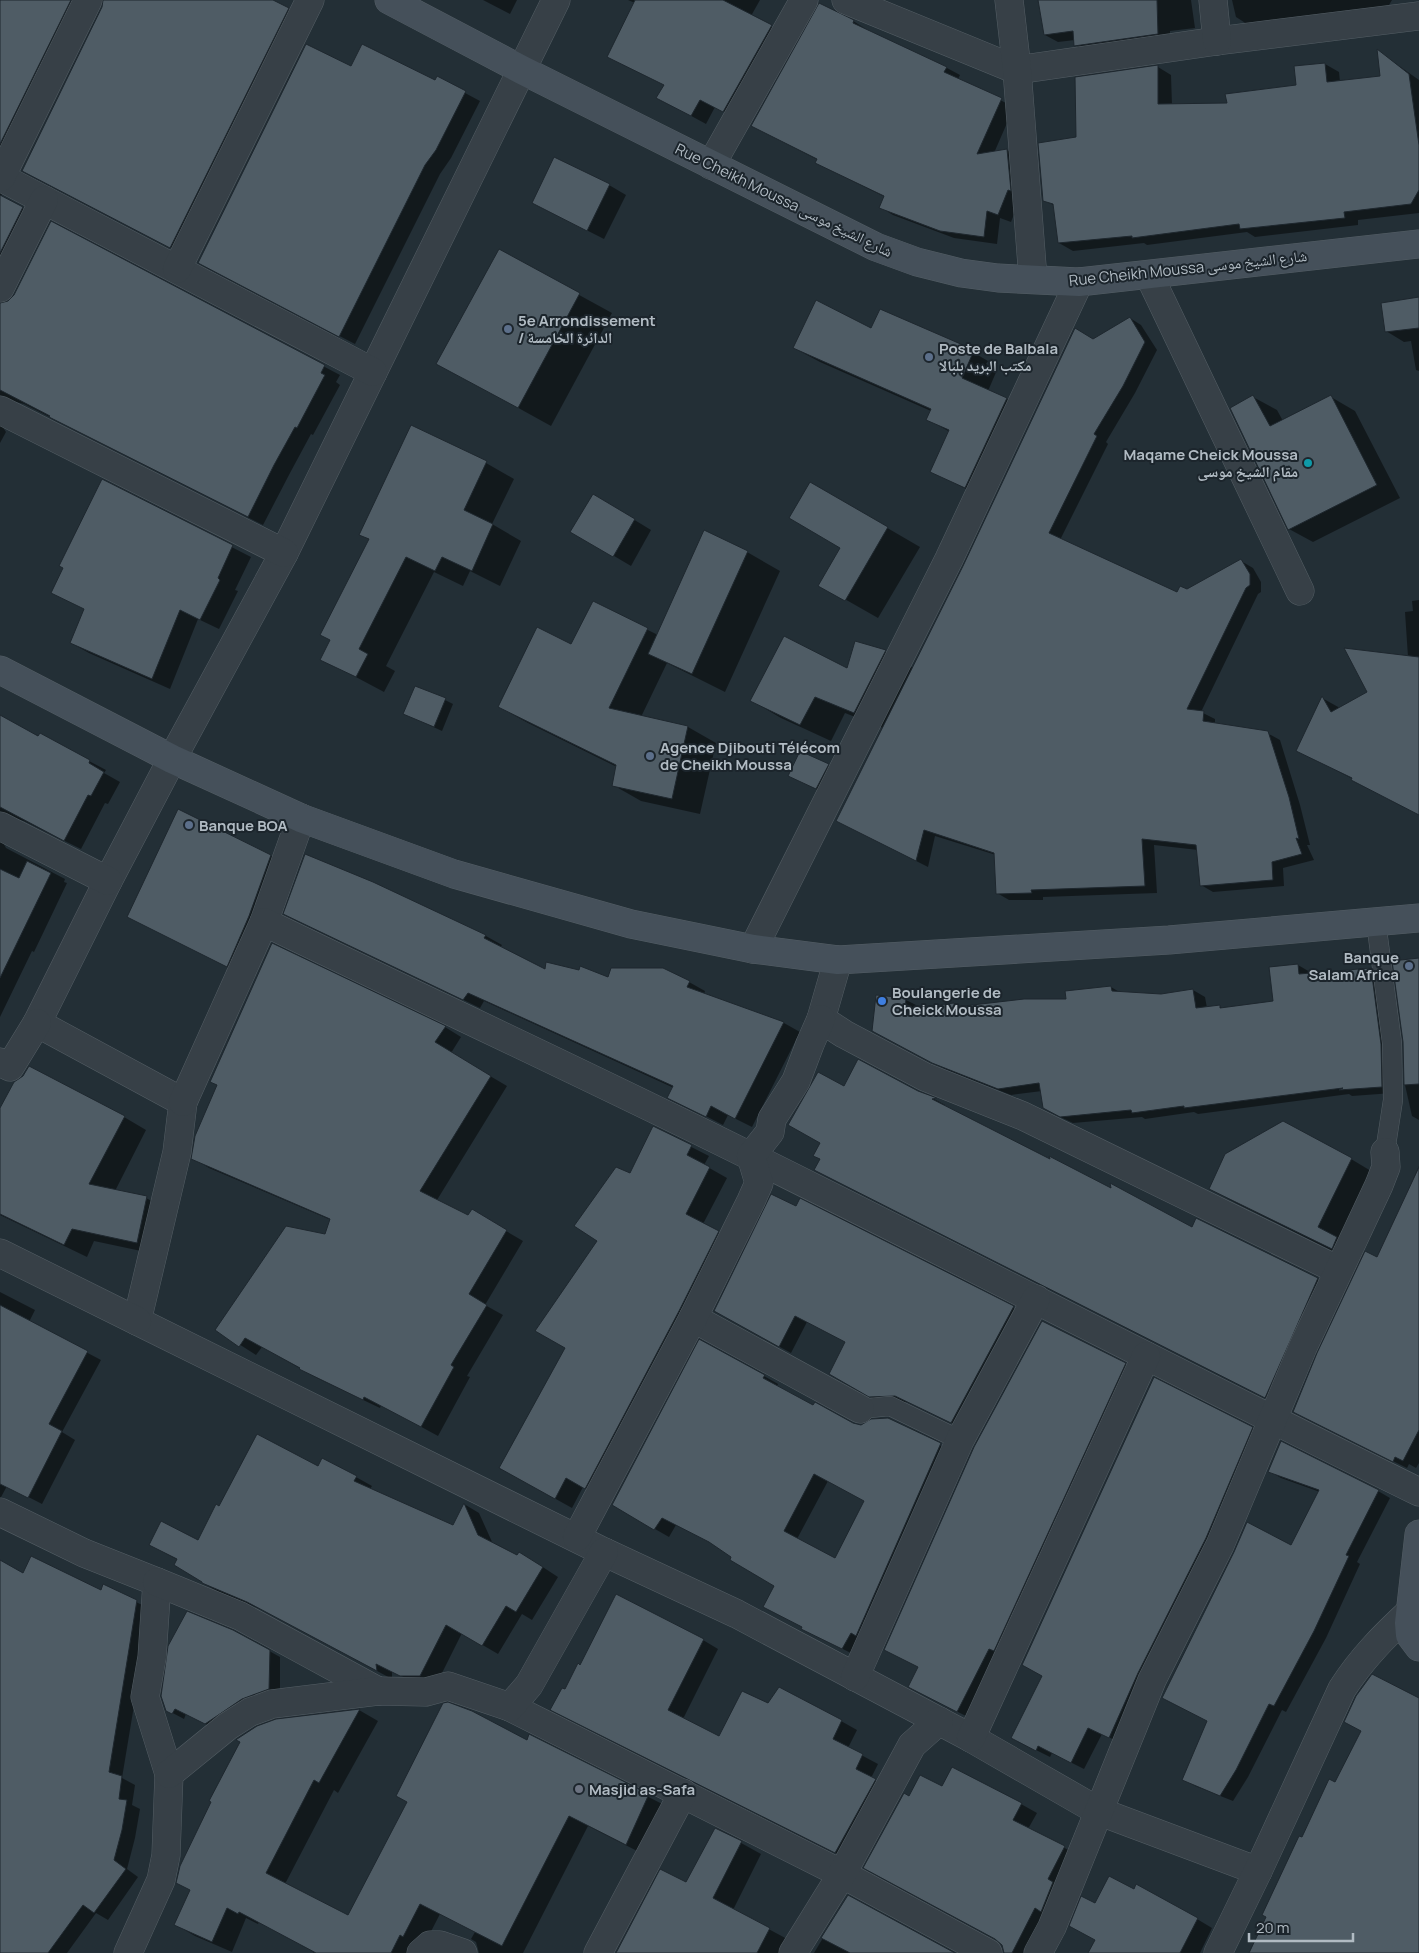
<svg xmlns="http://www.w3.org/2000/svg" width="1419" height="1953" viewBox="0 0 1419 1953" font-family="Manrope,'Noto Naskh Arabic',sans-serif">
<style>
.shadow{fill:#0007;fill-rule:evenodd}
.building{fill:#4f5c65;stroke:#1e272e;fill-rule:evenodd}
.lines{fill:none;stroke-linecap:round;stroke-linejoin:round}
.lane-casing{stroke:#545e65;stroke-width:20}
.street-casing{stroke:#545e65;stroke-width:29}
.secondary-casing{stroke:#545e65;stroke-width:29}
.lane{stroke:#374047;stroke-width:19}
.street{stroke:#374047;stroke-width:28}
.secondary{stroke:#45505a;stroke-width:28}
.service-dot{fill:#5c6f8a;stroke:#1c252c;stroke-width:2}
.culture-dot{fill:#0f9aa8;stroke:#1c252c;stroke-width:2}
.shop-dot{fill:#3f7fe0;stroke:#1c252c;stroke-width:2}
.worship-dot{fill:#6b7280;stroke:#1c252c;stroke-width:2}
.labels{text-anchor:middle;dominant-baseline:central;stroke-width:4;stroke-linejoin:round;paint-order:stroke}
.street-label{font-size:15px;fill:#b1bbc3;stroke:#1c252c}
.poi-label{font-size:15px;font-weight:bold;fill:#b1bbc3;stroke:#1c252c;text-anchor:start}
</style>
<rect width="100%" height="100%" fill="#232f36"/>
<g class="shadow">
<polygon points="0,0 91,0 0,184"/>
<polygon points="105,0 270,0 303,18 186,256 38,179"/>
<polygon points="483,0 517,0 510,14"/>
<polygon points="628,0 760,0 751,16 786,35 738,119 715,107 706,124 673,106 665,85 623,65 635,3"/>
<polygon points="1040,0 1191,0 1195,28 1170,31 1170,41 1088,53 1075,45 1075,40 1058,42 1045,35"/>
<polygon points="1232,0 1392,0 1386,10 1250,26 1236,17"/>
<polygon points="853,21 866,29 866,30 947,68 960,75 958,79 1014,107 994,153 1007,150 1020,158 1021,197 1011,222 1000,218 997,244 954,238 893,215 880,207 885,197 830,170 817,163 818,160 766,133"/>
<polygon points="1378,51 1419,80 1419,213 1358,220 1358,225 1255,237 1247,232 1147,245 1144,243 1073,251 1059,243 1055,206 1044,200 1077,138 1158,67 1171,75 1172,105 1228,104 1297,86 1325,64 1339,72 1340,82 1381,77"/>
<polygon points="351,68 435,82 437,78 480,101 451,158 440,174 355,344 214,271"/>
<polygon points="609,185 626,195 604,239 533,203"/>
<polygon points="0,189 2,196 6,199 38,217 0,296"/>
<polygon points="51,223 340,375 336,382 340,385 313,435 311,434 290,473 263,525 24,404 16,402 7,406 0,417 0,300 2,305 9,302 15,296"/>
<polygon points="499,251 612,313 551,426 471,382"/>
<polygon points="1419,299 1419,371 1416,370 1411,341 1404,342 1386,331"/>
<polygon points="880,310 962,346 988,361 986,364 997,370 988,391 1007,399 1032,414 991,502 932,471 950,432 927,419 931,411 820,362 794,348 872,330"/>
<polygon points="1130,318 1141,325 1157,350 1135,393 1106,442 1108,444 1060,540 1178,594 1187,591 1241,561 1253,568 1261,582 1261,592 1258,594 1201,712 1215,719 1215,724 1267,733 1280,740 1300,805 1310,845 1307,845 1314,860 1283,868 1284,886 1213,892 1201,885 1198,850 1154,845 1157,893 1043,897 1043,900 1009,900 997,893 996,855 935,836 928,867 849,827 883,728 845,713 831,741 781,718 752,701 848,669 885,652 913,668 1093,340"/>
<polygon points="1253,397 1277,410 1283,421 1331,397 1355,411 1400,498 1313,542 1289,529"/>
<polygon points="0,423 6,432 0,443"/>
<polygon points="486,463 514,479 492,524 521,541 500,586 470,571 463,586 434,572 386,666 395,671 384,692 322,659 331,640 370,540 360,534"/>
<polygon points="103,481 251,557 235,590 238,591 219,629 198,619 170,689 89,653 71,643 85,610 65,568"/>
<polygon points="810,483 920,547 878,618 820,585 842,547"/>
<polygon points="610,505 651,530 631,566 572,531"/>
<polygon points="747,552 780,571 725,692 667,663 641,717 688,727 716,743 700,814 641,801 613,785 617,767 528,723 499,707 572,646 593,603 658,635"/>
<polygon points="1419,600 1419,795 1353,779 1298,751 1322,698 1340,708 1369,692 1408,657 1405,612 1413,611 1412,601"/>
<polygon points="445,700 453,704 442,731 405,714"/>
<polygon points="0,717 89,761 106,770 104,773 120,782 108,804 105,803 81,849 24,821 16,819 0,837 6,848 65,879 64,882 67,883 34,952 32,951 0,1017"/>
<polygon points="828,765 836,769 824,793 798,780"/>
<polygon points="178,811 271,856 296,871 252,980 128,916"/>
<polygon points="373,883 486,936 502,945 500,948 545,971 609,978 689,982 705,991 704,994 784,1023 800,1032 752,1127 728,1115 723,1125 669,1097 674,1088 484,1001 480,1008 285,913"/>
<polygon points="1419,960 1419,1120 1412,1116 1405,1085"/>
<polygon points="1298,965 1310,972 1310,974 1370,969 1382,976 1393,1093 1352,1096 1349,1094 1198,1114 1194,1112 1145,1119 1142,1117 1073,1123 1056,1115 1042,1091 1011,1095 945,1069 886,1038 906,1000 918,1006 917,1009 954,1004 961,1008 1067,1000 1111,987 1121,993 1161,995 1193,990 1205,997 1207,1008 1219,1006 1224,1009 1275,1002"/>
<polygon points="445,1027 461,1037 451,1053 507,1086 437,1200 469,1217 472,1211 523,1241 485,1305 503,1315 467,1376 470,1377 438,1436 381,1405 380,1408 317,1378 262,1347 256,1355 217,1330 326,1235 331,1220 209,1168 193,1158"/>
<polygon points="844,1088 917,1092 936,1100 945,1105 941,1105 1051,1161 1192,1228 1196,1219 1329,1285 1276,1403 827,1176 821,1159"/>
<polygon points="0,1111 124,1117 146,1130 115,1191 146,1198 169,1210 160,1255 94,1241 87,1257 0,1215"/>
<polygon points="654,1128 709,1156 704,1165 727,1178 703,1224 735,1242 602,1498 583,1487 572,1508 518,1478 566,1347 598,1241"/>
<polygon points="1351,1159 1376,1174 1357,1263 1236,1203 1210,1189"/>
<polygon points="1419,1166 1419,1463 1416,1468 1409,1464 1407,1468 1307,1419"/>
<polygon points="800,1200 1025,1314 964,1429 908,1402 882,1403 831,1374 847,1342 807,1322 791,1353 727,1318"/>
<polygon points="0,1292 35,1310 29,1322 101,1360 62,1432 75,1440 42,1504 7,1486 0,1499"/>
<polygon points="1125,1364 1136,1370 968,1717 920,1693"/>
<path d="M764,1376L778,1384L777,1387L814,1407L852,1424L861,1426L888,1419L955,1453L857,1656L802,1629L803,1627L775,1585L715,1544L676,1525L669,1537L613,1505ZM828,1481L865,1501L836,1560L797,1539Z"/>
<polygon points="1252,1428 1265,1436 1123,1744 1102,1734 1084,1769 1052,1753 1050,1757 1026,1745"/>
<polygon points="319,1467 356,1477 372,1486 370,1489 453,1527 464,1504 479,1513 493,1544 518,1556 535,1562 558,1577 532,1620 522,1614 498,1654 462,1633 436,1685 417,1684 392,1671 392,1679 265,1611 219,1592 203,1583 178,1560 150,1545 199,1541 220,1507"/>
<polygon points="1269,1471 1378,1491 1390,1498 1357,1562 1360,1564 1326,1638 1286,1712 1282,1710 1248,1777 1233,1801 1195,1786 1183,1779 1208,1721 1163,1697 1235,1552 1292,1547 1320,1492 1281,1478"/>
<polygon points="0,1561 24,1574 101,1591 104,1586 150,1609 122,1778 135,1785 132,1805 140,1809 135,1838 127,1869 138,1877 108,1920 96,1913 67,1953 0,1953"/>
<polygon points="233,1631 280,1657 280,1695 217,1730 186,1714 184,1719 167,1710"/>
<polygon points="703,1640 718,1649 683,1719 719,1737 769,1704 841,1721 857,1730 848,1748 878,1764 871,1778 891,1789 851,1861 567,1718 566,1691 581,1666"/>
<polygon points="359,1710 378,1721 338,1793 334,1790 285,1884 348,1916 528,1741 530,1736 668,1807 645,1855 588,1826 523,1953 479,1953 476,1942 471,1939 475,1932 440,1914 423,1947 415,1953 314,1953 308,1948 259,1922 258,1924 246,1918 232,1952 195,1936 176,1925 276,1721"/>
<polygon points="943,1787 1021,1804 1037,1813 1028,1829 1080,1856 1032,1953 1005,1953 1002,1944 910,1798"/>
<polygon points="716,1829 761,1854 733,1910 789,1940 782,1953 617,1953 687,1884"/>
<polygon points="848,1896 953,1953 814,1953"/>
<polygon points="1095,1905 1197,1919 1212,1928 1200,1953 1089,1953 1097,1940"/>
</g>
<g class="building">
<polygon points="0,0 71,0 0,144"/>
<polygon points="103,0 273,0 289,8 170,248 22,171 102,7"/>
<polygon points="635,0 723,0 772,25 723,112 700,100 691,116 656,98 664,85 607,57"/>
<polygon points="1038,0 1157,0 1158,34 1074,46 1073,31 1044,35"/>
<polygon points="819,3 854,20 853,23 947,67 944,72 1002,98 977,154 1007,149 1011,191 1008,190 998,215 987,211 984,237 940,231 879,208 884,196 815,163 817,159 751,126"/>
<polygon points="306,44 351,66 362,44 435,80 437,76 466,91 436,150 425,165 339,337 198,263"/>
<polygon points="1377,49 1409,74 1419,145 1419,190 1411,204 1344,212 1345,218 1240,229 1239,224 1132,238 1132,236 1058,243 1053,204 1043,201 1038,143 1076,137 1075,77 1158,65 1158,104 1227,103 1225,94 1296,85 1294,66 1325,63 1327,82 1380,76"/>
<polygon points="554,157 610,184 587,231 532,203"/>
<polygon points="0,195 23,207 0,253"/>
<polygon points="51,221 325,365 321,373 325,375 297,428 295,427 274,465 248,517 49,417 50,416 0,390 0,303 8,301 14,295"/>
<polygon points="499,249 580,293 518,408 436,364"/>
<polygon points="1419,297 1419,328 1385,332 1381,303"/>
<polygon points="816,300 871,328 880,309 963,345 961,349 972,355 962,378 1007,398 965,488 930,472 949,430 926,420 931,409 793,348"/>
<polygon points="1130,317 1145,342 1123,386 1094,434 1097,436 1049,533 1177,592 1180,586 1187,589 1241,559 1250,574 1250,585 1246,588 1187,709 1204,711 1203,721 1268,731 1289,797 1299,839 1296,838 1302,854 1272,862 1273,880 1200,886 1196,845 1142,839 1145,886 1031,890 1032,893 996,894 994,853 924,830 916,861 836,821 963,566 1075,328 1093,339"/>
<polygon points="1253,395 1270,426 1331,395 1377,485 1288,530 1230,408"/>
<polygon points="411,425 487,461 464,510 493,524 472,571 442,557 435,571 406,557 359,649 368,654 356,677 320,660 330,640 320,635 369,539 359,535"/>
<polygon points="102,479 233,545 218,578 220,580 200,620 180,610 152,679 70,643 84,609 51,593 63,568 59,566"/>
<polygon points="810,482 888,527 845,601 818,586 840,548 789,518"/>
<polygon points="593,494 635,519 613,557 570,532"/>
<polygon points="704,530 748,551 692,674 648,654"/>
<polygon points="593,601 648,628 609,708 688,726 672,799 612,786 616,765 498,707 537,627 571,644"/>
<polygon points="784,636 847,668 855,641 886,650 854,713 815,697 800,725 750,701"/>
<polygon points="1344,648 1419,657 1419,815 1351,780 1352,778 1296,751 1322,696 1331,712 1367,692"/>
<polygon points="415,686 446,698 434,727 403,714"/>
<polygon points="0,715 38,736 40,733 90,760 89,763 104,772 91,796 88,795 64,841 0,807"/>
<polygon points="800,751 829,764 816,789 788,776"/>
<polygon points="178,809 271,855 249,916 227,967 127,917"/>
<polygon points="305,854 373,882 486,935 484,938 545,969 546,962 579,970 580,966 608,977 611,968 663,968 690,981 687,987 784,1022 735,1119 711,1106 706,1117 667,1098 673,1086 468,993 463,1000 283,914"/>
<polygon points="27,861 51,873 0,978 0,869 19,878"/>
<polygon points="272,943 446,1026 435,1042 491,1076 420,1191 468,1215 472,1209 507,1230 469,1294 487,1305 451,1365 454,1367 421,1427 364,1397 363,1400 299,1369 300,1368 245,1338 239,1347 215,1330 286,1226 325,1234 330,1219 191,1159 195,1136 217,1085 210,1082"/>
<polygon points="1419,958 1419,1084 1404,1085 1403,1042 1392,961"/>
<polygon points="1298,964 1299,974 1371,968 1381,1044 1382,1087 1339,1090 1343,1088 1184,1108 1184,1106 1132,1113 1131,1110 1060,1117 1043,1108 1039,1083 998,1089 932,1063 872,1031 876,995 906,998 905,1009 954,1003 955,1007 1024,999 1066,999 1065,991 1111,986 1112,991 1161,994 1193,989 1196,1008 1220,1005 1220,1008 1273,1001 1269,967"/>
<polygon points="858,1059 918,1091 937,1098 932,1099 1050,1159 1049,1156 1111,1188 1110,1183 1192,1227 1196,1218 1318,1278 1265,1398 814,1170 820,1159 813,1156 820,1143 788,1125 818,1072 844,1086"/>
<polygon points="29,1066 125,1116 89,1184 147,1196 137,1243 72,1229 64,1245 0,1214 0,1108 14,1082 23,1076"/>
<polygon points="1283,1121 1352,1158 1318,1227 1337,1237 1332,1249 1209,1189 1225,1154"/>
<polygon points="653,1126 692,1145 687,1155 710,1167 686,1214 719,1231 679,1311 585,1489 566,1478 555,1499 499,1468 565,1348 535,1331 597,1241 574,1226 616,1167 630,1173"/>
<polygon points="1419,1167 1419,1430 1403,1461 1395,1457 1393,1462 1293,1412 1317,1353 1365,1251 1377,1257"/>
<polygon points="771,1194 796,1206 800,1198 1014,1306 951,1423 895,1396 869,1397 829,1374 845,1342 795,1316 779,1347 714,1311"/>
<polygon points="0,1305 88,1351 49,1424 62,1431 28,1498 0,1484"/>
<polygon points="1042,1321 1126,1363 994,1651 989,1649 957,1712 908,1687 918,1667 884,1650 974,1447"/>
<path d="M699,1339L765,1375L763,1378L813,1405L815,1402L853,1423L861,1425L871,1419L888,1418L941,1443L856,1636L851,1633L842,1649L801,1629L802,1627L763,1607L774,1586L730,1560L731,1557L709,1542L662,1518L654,1530L612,1505ZM814,1474L864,1501L835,1558L784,1531Z"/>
<polygon points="1154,1377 1253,1427 1206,1538 1138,1673 1109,1738 1088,1728 1071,1763 1038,1746 1036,1751 1011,1738 1042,1676 1022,1665"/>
<polygon points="257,1434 318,1466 322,1458 357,1476 354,1481 453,1525 464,1503 478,1535 517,1555 519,1552 543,1567 516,1612 506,1606 482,1646 446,1625 420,1676 400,1676 376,1664 377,1671 247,1602 202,1583 202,1582 174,1565 177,1559 149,1545 161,1521 198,1540 216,1504 219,1506"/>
<polygon points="1281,1441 1379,1490 1346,1555 1349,1556 1314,1631 1274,1706 1269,1704 1236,1770 1220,1796 1182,1780 1207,1721 1162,1698 1234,1552 1247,1522 1291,1545 1319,1490 1268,1472"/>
<polygon points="31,1556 101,1590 103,1584 137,1600 109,1772 122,1776 119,1799 127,1800 122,1830 114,1860 126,1869 94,1913 83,1905 48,1953 0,1953 0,1560 23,1573"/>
<polygon points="616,1594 704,1639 668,1710 719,1736 742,1691 768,1703 779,1687 842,1720 833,1739 863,1754 856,1769 876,1779 835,1853 550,1710 562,1688 565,1689 578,1663 580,1665"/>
<polygon points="187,1611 233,1630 270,1650 269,1689 242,1699 205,1724 175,1709 172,1714 166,1711 161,1696 168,1646"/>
<polygon points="1372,1674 1419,1698 1419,1953 1249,1953 1266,1917 1262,1915 1299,1836 1302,1837 1329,1779 1335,1782 1361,1731 1344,1722 1356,1696"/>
<polygon points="448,1702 472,1711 527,1740 529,1734 649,1794 626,1845 569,1816 502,1946 420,1904 403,1937 400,1935 391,1953 316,1953 239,1912 238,1914 227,1908 212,1942 174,1925 190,1890 176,1883 180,1866 211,1802 209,1801 240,1742 236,1740 237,1739 257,1726 276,1719 360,1709 319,1783 314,1780 266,1873 348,1915 407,1802 396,1796 443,1703"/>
<polygon points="952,1767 1022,1803 1013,1820 1065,1846 1048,1879 1053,1882 1041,1912 1035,1908 1012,1953 1004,1953 1002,1945 995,1939 863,1868 904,1793 909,1796 920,1775 942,1786"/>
<polygon points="715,1828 742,1841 713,1898 770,1928 757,1953 616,1953 660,1869 686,1882"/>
<polygon points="1109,1876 1134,1889 1136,1884 1198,1918 1180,1953 1088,1953 1095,1940 1069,1926 1081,1896 1095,1903"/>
<polygon points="848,1895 955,1953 850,1953 821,1938"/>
</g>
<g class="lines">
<g class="lane-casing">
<g id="lane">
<polyline points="1376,922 1392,1043 1393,1100 1385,1152"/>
<polyline points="860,1409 890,1406 960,1440"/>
</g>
</g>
<g class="street-casing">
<g id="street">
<polyline points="556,0 284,553 172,759 108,881 37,1023 183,1102 177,1152 137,1321 604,1552 737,1614 971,1738 1098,1811 1258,1871"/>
<polyline points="846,0 1017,70 1217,41 1419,16"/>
<polyline points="1009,0 1017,70 1033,279"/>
<polyline points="1213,0 1217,41"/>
<polyline points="711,165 804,0"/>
<polyline points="0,177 373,372"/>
<polyline points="1,177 88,0"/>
<polyline points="177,269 310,0"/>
<polyline points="1149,275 1300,591"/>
<polyline points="0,288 44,200"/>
<polyline points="0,410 284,553"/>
<polyline points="0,826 108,881"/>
<polyline points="264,922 301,818"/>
<polyline points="753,949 949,559 1079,282"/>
<polyline points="838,960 821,1019 844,1034 925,1077 1023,1116 1338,1270"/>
<polyline points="0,1062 10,1067 37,1023"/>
<path d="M183,1102L264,922C427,1001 591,1077 754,1158C976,1268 1196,1383 1419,1492"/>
<polyline points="0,1253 137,1321"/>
<polyline points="693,1318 860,1409"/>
<polyline points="0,1512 84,1553 157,1582 152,1657 145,1697 169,1774 166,1855 161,1880 128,1953"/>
<polyline points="577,1537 693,1318 751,1201 759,1183 751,1156 770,1132 772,1119 796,1081 810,1044 821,1019"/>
<polyline points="157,1582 240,1616 378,1691"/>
<polyline points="855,1677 960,1440 1036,1299"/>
<polyline points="510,1707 842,1874 988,1953"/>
<polyline points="971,1738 1146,1356"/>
<polyline points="169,1774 228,1726 250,1712 272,1704 378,1691 426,1692 448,1686 510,1707 529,1685 604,1552"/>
<polyline points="421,1953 430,1945 440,1945 463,1953"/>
<polyline points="598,1953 683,1793"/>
<polyline points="793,1953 842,1874 912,1745 939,1721"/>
<polyline points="1038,1953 1052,1927 1152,1680 1220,1545 1303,1347 1379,1185 1386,1167 1385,1152"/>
<path d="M1218,1953L1258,1871L1342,1689C1362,1658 1384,1636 1411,1611"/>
</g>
</g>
<g class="secondary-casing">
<g id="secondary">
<polyline points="389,0 522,70 876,247 917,262 961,273 998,278 1079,282 1419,244"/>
<polyline points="0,670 172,759 301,818 454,874 631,924 753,949 838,960 1169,940 1419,918"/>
<polyline points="1419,1534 1409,1623 1410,1635 1419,1647"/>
</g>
</g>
<use href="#lane" class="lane"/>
<use href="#street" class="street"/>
<use href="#secondary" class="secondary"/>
</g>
<g class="service-dot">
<circle cx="508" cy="329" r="5"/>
<circle cx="929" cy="357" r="5"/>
<circle cx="650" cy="756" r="5"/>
<circle cx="189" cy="825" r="5"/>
<circle cx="1409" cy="966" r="5"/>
</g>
<circle class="culture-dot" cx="1308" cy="463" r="5"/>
<circle class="shop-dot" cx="882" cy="1001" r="5"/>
<circle class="worship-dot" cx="579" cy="1789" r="5"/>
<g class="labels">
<g class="street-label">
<text transform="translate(784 200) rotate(26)">Rue Cheikh Moussa شارع الشيخ موسى</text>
<text transform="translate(1188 268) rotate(-6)">Rue Cheikh Moussa شارع الشيخ موسى</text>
</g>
<g class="poi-label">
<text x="518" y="320">5e Arrondissement<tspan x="518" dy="17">/ الدائرة الخامسة</tspan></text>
<text x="939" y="348">Poste de Balbala<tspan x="939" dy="17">مكتب البريد بلبالا</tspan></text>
<text x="1298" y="454" text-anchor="end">Maqame Cheick Moussa<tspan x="1298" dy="17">مقام الشيخ موسى</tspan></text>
<text x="660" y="747">Agence Djibouti Télécom<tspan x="660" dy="17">de Cheikh Moussa</tspan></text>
<text x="199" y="825">Banque BOA</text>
<text x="1399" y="957" text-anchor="end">Banque<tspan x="1399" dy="17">Salam Africa</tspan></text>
<text x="892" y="992">Boulangerie de<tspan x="892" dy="17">Cheick Moussa</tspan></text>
<text x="589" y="1789">Masjid as-Safa</text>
</g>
</g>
<path d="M1249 1933v8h104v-8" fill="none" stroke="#b1bbc3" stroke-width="2.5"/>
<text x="1256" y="1933" font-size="15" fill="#b1bbc3" stroke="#1c252c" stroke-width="4" paint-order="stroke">20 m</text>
</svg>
